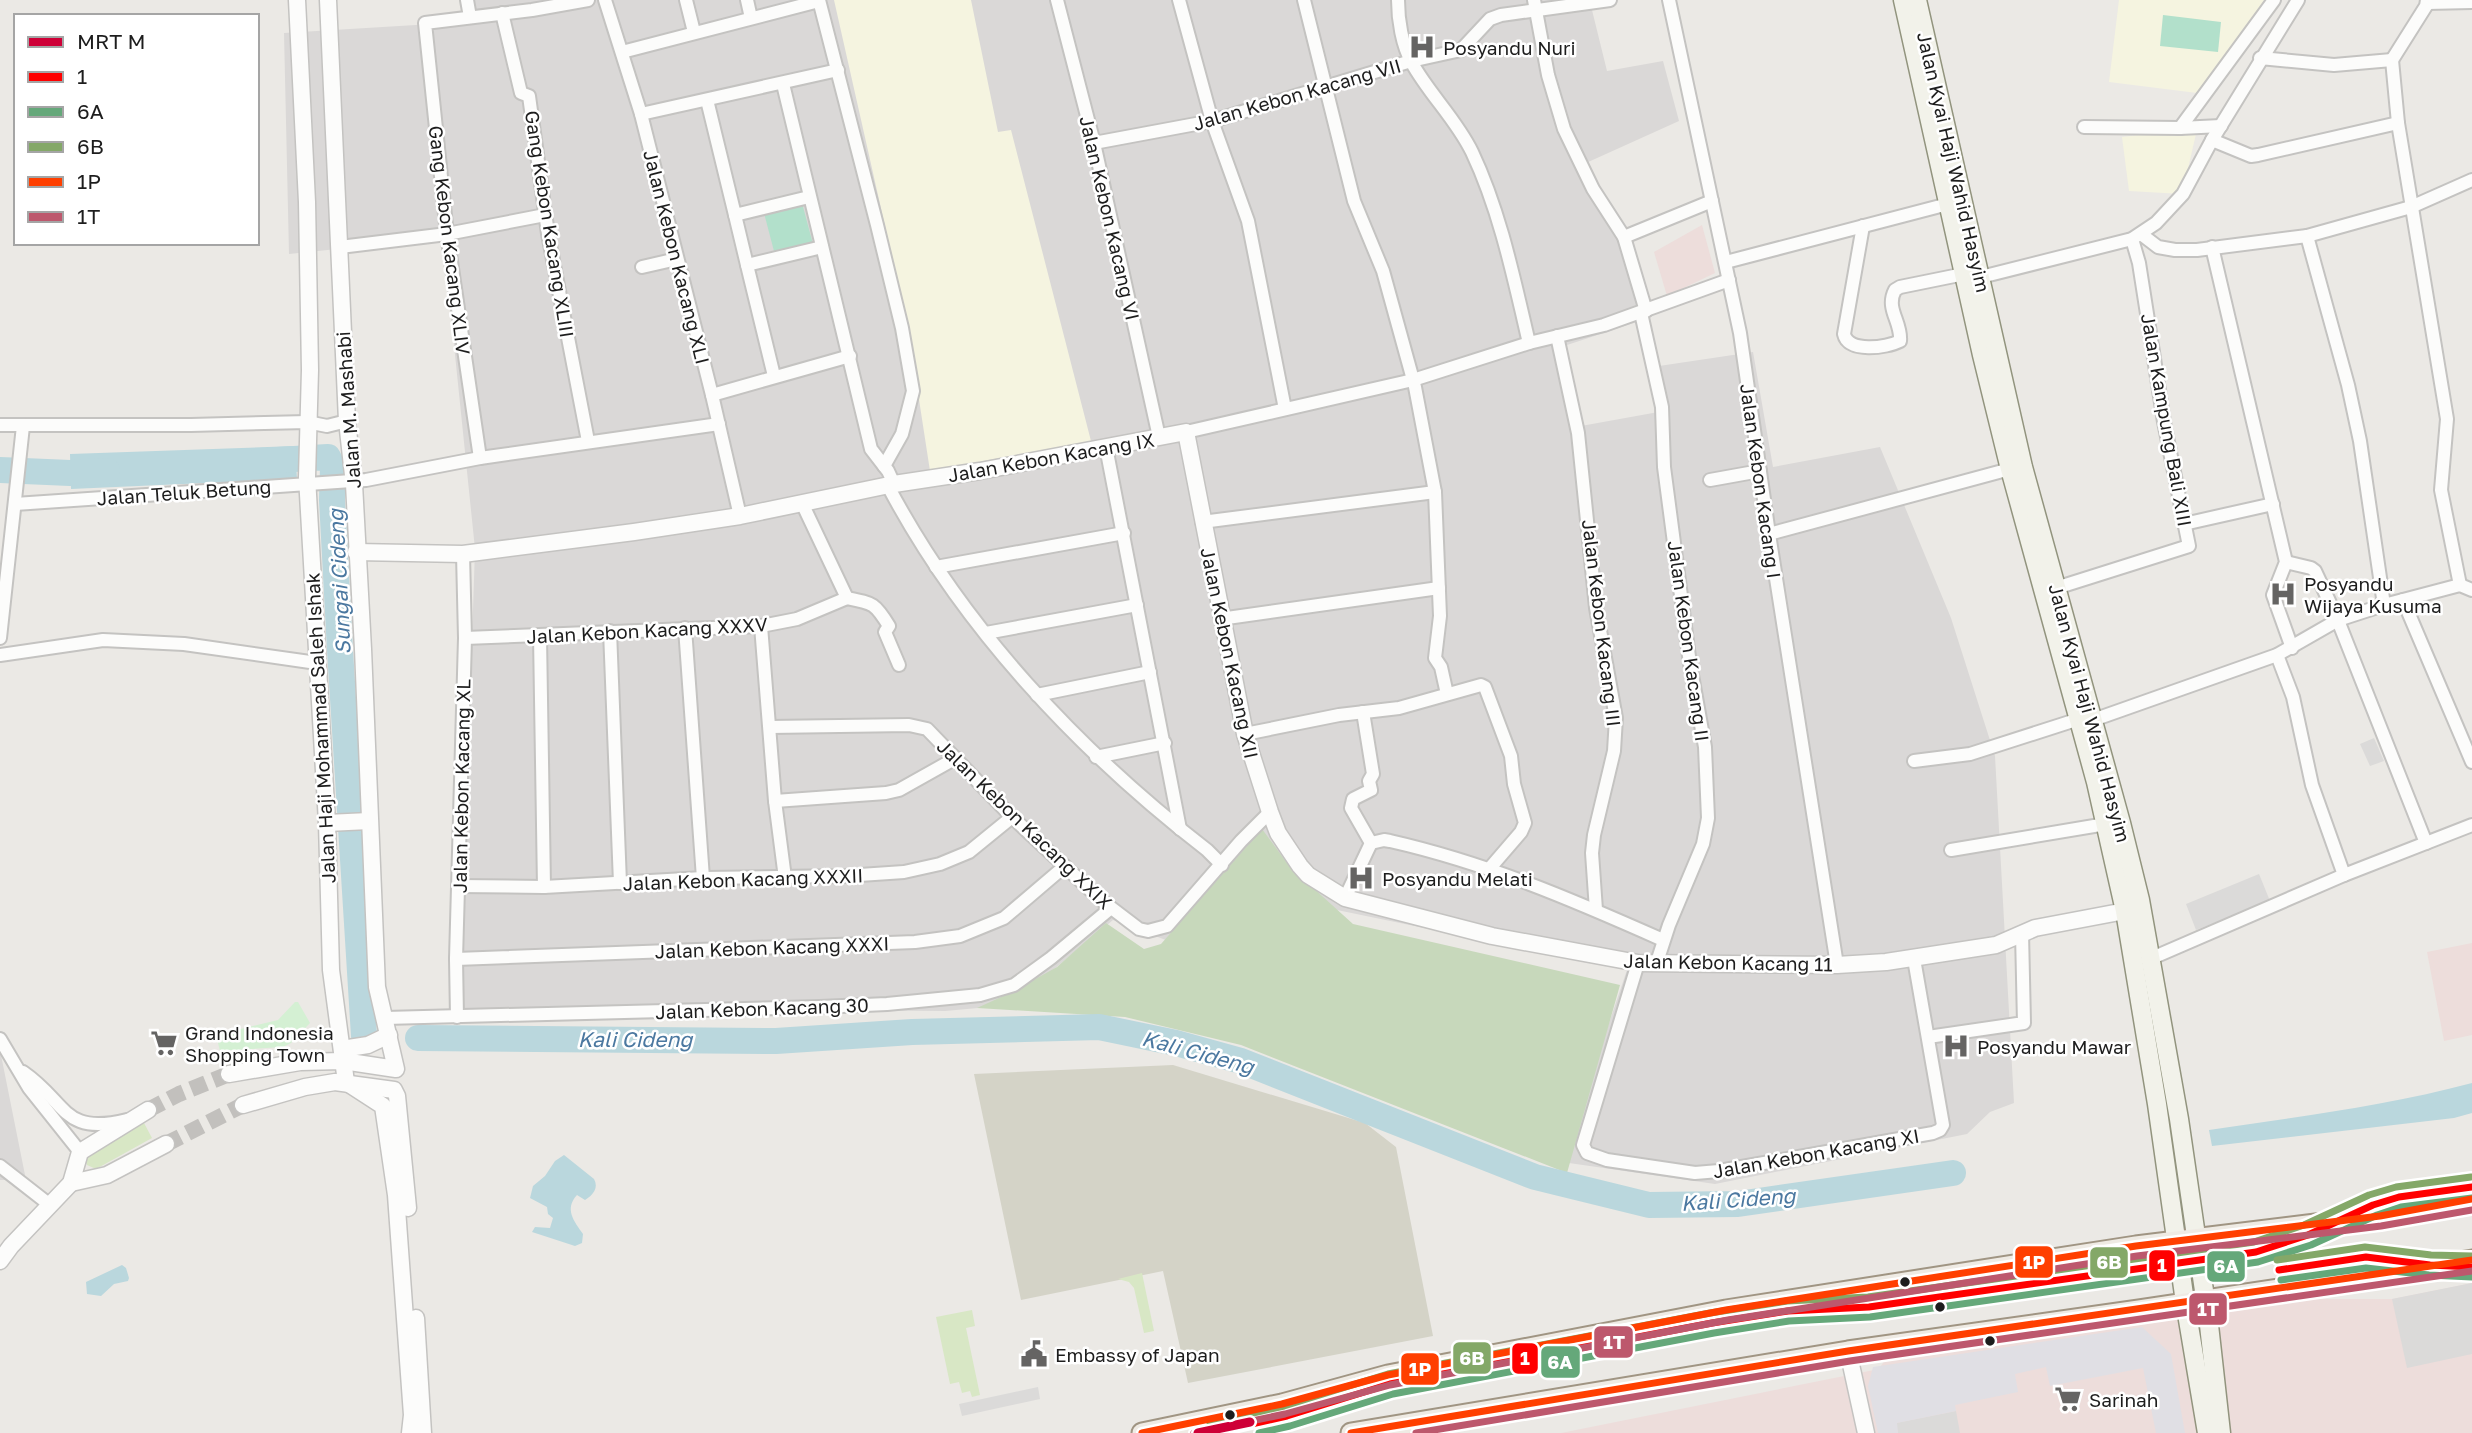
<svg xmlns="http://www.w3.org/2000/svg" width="2472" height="1433" viewBox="0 0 2472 1433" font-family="'Golos Text',sans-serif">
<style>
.residential{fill:#dad8d7}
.commercial{fill:#eddddb}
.education{fill:#f5f4e0}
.construction{fill:#d4d3c7}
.grass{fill:#d8e7c5}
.forest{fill:#c7d8bb}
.park{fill:#d4f0d3}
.pitch{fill:#b2e0cb}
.parking{fill:#dbdad9}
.plaza{fill:#e0dfe4}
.water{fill:#bad7dd}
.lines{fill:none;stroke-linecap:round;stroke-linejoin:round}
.river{stroke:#bad7dd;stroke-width:26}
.tertiary-tunnel{stroke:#c2c0bd;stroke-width:16;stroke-dasharray:16 8;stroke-linecap:butt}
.minor-casing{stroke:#c4c3c1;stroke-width:16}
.tertiary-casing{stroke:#c4c3c1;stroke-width:19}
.secondary-casing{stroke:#92947e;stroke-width:21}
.primary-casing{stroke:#a09583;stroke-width:23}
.minor{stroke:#fcfcfb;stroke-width:12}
.tertiary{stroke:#fcfcfb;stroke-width:16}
.secondary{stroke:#f2f2ea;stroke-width:18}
.primary{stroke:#efebe4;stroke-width:19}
.bus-1-casing{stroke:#fff;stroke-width:12}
.bus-2-casing{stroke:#fff;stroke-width:12}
.bus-3-casing{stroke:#fff;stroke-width:12}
.bus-4-casing{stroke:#fff;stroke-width:12}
.bus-5-casing{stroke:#fff;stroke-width:12}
.bus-1{stroke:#f00;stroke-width:7}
.bus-2{stroke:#65a87a;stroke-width:7}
.bus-3{stroke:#84a868;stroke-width:7}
.bus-4{stroke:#ff3f00;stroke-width:7}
.bus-5{stroke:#bd586d;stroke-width:7}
.metro-1-casing{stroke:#fff;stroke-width:14}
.metro-1{stroke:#ce0037;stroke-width:9}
.bus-dot{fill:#1d1d1d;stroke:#fff;stroke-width:2.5}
.labels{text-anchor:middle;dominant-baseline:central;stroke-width:5;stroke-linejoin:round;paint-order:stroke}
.poi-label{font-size:19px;fill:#1d1d1d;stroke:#fff;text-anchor:start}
.street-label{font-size:19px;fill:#1d1d1d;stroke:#fff}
.water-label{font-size:21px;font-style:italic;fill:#4b78a0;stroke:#fff}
.line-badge{stroke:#fff;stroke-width:2.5}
.badge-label{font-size:19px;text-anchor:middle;font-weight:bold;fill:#fff}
</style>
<rect width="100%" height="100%" fill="#ebe9e5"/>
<g class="residential">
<polygon points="463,0 1551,0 1553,13 1591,6 1607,71 1663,61 1679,121 1586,163 1625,234 1649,318 1564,346 1581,426 1664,411 1659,366 1753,352 1773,467 1880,447 1951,618 1995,756 2014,1103 1990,1112 1967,1134 1715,1184 1562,1162 1627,970 1337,910 1264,853 1171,942 1113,920 1011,1005 945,1011 460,1008 475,549 443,238 289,254 284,33 465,22"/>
<polygon points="0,1050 26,1180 0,1180"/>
</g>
<g class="commercial">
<polygon points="1702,225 1715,273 1667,296 1654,252"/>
<polygon points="2472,943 2472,1035 2444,1041 2427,952"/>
<polygon points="2472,1283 2472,1433 1561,1433 1879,1369 1899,1338 2181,1299 2392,1299"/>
</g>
<g class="education">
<polygon points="834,0 971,0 998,132 1011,130 1091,441 930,471 908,328"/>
<polygon points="2119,0 2264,0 2251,24 2197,93 2109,82"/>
<polygon points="2162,132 2196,134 2182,194 2129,191 2122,137"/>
</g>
<polygon class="construction" points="1173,1065 1365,1123 1396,1147 1433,1336 1188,1383 1163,1271 1021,1300 974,1074"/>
<g class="grass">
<polygon points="144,1123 152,1138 96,1169 87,1165 85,1160 88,1153"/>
<polygon points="1142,1273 1154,1331 1144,1333 1134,1288 1129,1282 1118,1279"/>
<polygon points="972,1310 975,1326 966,1328 980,1395 972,1397 970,1391 962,1393 959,1382 950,1384 936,1317"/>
</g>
<polygon class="forest" points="1262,829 1290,867 1353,924 1620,985 1567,1173 1241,1045 1125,1017 977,1008 1012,992 1057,967 1106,923 1144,949 1161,944"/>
<polygon class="park" points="295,1002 298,1002 310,1023 291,1043 283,1047 220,1051 216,1035 278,1020"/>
<g class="pitch">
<polygon points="2163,15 2221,22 2218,52 2160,46"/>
<polygon points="802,203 813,244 775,255 764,213"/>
</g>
<g class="parking">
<polygon points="2374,738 2384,761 2370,766 2360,744"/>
<polygon points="2259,874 2270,901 2196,930 2186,904"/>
<polygon points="2472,1283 2472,1354 2407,1368 2392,1299"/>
<polygon points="1038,1387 1040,1399 962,1416 959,1404"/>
<polygon points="1956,1411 1960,1433 1898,1433 1896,1423"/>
</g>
<polygon class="plaza" points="2142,1327 2171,1354 2185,1433 2156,1433 2143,1368 2050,1386 2046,1367 2015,1374 2018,1392 1955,1405 1956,1411 1897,1423 1898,1433 1878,1433 1868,1386 1873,1367"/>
<g class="water">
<polygon points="295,446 297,479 71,489 70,454"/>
<path d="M2472,1083V1113L2454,1118L2212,1146L2209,1130C2297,1117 2386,1106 2472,1083Z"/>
<path d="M564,1155L594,1179C599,1188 593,1195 585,1200L577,1195C564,1209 574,1221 583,1234L582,1243L575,1246L532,1232L535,1227L550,1228L553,1218L548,1214L547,1207L530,1198L533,1186L545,1176L555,1161Z"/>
<polygon points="122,1265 126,1268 129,1278 128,1281 114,1284 101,1296 87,1294 86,1282"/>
</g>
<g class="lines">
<g class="river">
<polyline points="260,461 328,457 333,467 332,500 340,650 364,1036"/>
<polyline points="0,470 70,473 107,471"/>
<polyline points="418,1038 776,1041 912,1032 1099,1027 1176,1043 1241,1061 1535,1177 1649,1205 1738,1204 1953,1173"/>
</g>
<g class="tertiary-tunnel">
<polyline points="148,1110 179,1094 229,1074"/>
<polyline points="166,1144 243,1105"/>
</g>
<g class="minor-casing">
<g id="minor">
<polyline points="467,0 470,17"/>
<polyline points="605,0 641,114 712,395 740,516"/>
<polyline points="686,0 694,32"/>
<polyline points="747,0 751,18"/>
<polyline points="819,0 877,225 902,328 913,391 902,434 884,466"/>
<polyline points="1057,0 1094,143 1159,437"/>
<polyline points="1179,0 1212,121 1248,221 1285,409"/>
<polyline points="1304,0 1354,201 1383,271 1415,387 1435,492 1440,616 1435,658 1441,667 1447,694"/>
<path d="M1398,0C1398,20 1402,45 1412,63C1429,94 1456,119 1472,152C1500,211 1514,279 1529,343"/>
<polyline points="1534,0 1548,75 1564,129 1593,189 1624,237 1646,311"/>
<polyline points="1669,0 1740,333 1769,534 1837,965"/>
<polyline points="2427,3 2472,2"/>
<polyline points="502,13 521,93 529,96 548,234 588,441"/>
<polyline points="622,52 819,1"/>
<polyline points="2260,58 2334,65 2392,60"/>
<polyline points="2392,60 2398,123 2447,419 2441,490 2460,585"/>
<polyline points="2392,60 2426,6 2427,0"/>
<polyline points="783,84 871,449 888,471 894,484"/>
<polyline points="707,100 735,215 809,197"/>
<polyline points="641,114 838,70"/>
<polyline points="2084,127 2180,128 2221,126"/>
<polyline points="2180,128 2274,0"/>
<polyline points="2212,140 2251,156 2258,155 2398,123"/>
<polyline points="1094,143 1212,121 1411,61 1461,50 1490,19 1501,15 1610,0"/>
<polyline points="735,215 747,265"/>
<path d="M1863,226L1844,334C1848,353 1886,348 1900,341C1902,322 1885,309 1895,290L1900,287L1964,274"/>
<polyline points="2141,234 2158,247 2175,250 2197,250 2307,236 2411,207 2472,180"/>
<polyline points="2307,236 2348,385 2360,441 2384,605"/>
<polyline points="1624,237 1712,201"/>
<polyline points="340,247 447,234 545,215"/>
<polyline points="2212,247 2286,562 2273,595 2292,648"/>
<polyline points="1726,262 1948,204"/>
<polyline points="642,267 677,259"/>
<polyline points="1973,279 2132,239 2156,223 2183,194 2212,140 2298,0"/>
<polyline points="1641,313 1662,407 1664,467 1690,664 1705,747 1708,818 1703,844 1669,925 1657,962"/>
<polyline points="1557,336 1578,433 1596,608 1616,718 1614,751 1594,835 1592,853 1596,910"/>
<polyline points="774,376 747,265 822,247"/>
<polyline points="712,395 850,356"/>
<polyline points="0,425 191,425 307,422 327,426 347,421"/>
<polyline points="1186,432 1413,380 1529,343 1604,325 1729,280"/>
<polyline points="1106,447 1180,829"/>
<polyline points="480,458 447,234 425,23 532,10 588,0"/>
<polyline points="1710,480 1760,471"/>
<path d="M888,486C963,628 1080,752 1207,850L1222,865"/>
<polyline points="802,503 847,598"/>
<polyline points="15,504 366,480 480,458 719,424"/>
<polyline points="1202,522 1435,492"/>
<polyline points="2184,524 2273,504"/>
<polyline points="1769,534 2010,469"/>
<polyline points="2286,562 2311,568 2315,571 2337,618 2426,843"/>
<polyline points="936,567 1124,533"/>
<polyline points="2056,588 2189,546 2164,422 2139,263 2132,239"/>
<path d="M847,598C873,603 875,603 889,626L885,632L899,665"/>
<polyline points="2403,600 2472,762"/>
<polyline points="1220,619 1439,588"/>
<polyline points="761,626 775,801 785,878"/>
<polyline points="685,628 703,878"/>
<polyline points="610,631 620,883"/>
<polyline points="986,633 1137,605"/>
<polyline points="540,636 544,887"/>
<polyline points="0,638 23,426"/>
<polyline points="465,638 761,626 797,619 847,598"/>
<polyline points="0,655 103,640 184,644 317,663"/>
<polyline points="2277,655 2293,697 2312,785 2344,875"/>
<polyline points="1037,695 1150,672"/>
<polyline points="1363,712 1373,774 1369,781 1371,790 1353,799 1351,808 1371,843"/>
<polyline points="2093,720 2277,655 2338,620 2384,605 2460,585 2472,590"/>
<polyline points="770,727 909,725 927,729 1012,817 1101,900 1139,929 1148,931 1167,926 1241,841 1270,812"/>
<polyline points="1245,734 1339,715 1399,708 1481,685 1485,687 1511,756 1514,784 1525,823 1521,832 1490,868"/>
<polyline points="1096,757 1165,743"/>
<polyline points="1914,761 1970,754 2079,719"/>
<polyline points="775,801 886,793 899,790 956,758"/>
<path d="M1371,843L1384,840L1390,841C1487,863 1573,900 1663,940"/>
<polyline points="1951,850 2106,824"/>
<polyline points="458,886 544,887 703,878 845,876 904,872 940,864 969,852 1012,817"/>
<polyline points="1345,898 1371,843"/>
<polyline points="2152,958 2344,875 2472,825"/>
<polyline points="456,959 915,942 960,936 1004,918 1065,866"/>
<polyline points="1638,963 1583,1145 1587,1153 1607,1160 1695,1173 1719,1171 1933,1133 1940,1130 1943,1125 1914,959"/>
<polyline points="457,1017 456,959 465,638 463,554"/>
<polyline points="385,1018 820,1007 887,1004 980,995 1014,985 1051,958 1111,908"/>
<polyline points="1928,1037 2024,1023 2022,933"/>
<polyline points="0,1039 29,1088 80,1152"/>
<path d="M23,1072C68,1103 62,1136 127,1120"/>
<polyline points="0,1166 50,1205"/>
</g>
</g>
<g class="tertiary-casing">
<g id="tertiary">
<polyline points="297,0 307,202 310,370 307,477 327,823 331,970 346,1082 383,1106 396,1195 412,1415 410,1433"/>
<polyline points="356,552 463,554 634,532 740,516 894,484 980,471 1186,432 1245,734 1270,812 1278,833 1300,866 1308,875 1345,898 1492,936 1638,963 1837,965 1886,962 1996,945 2035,928 2125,911"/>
<polyline points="327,823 369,821"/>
<polyline points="342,1049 368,1045 389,1035"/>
<polyline points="229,1074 300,1062 343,1061 396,1069 377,987 363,649 354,484 347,421 328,0"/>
<polyline points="243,1105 305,1087 335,1082 394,1090 397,1096 408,1208"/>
<polyline points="71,1183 107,1175 166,1144"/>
<polyline points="0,1261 11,1246 71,1183 80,1152 148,1110"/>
<polyline points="416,1318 423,1433"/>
<polyline points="1848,1351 1866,1433"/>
</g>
</g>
<g class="secondary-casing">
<g id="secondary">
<polyline points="1903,0 1982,355 2010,469 2096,782 2125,911 2157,1104 2185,1302 2207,1433"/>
<polyline points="1917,0 2023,467 2121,823 2140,900 2179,1119 2209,1325 2221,1433"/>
</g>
</g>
<g class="primary-casing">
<g id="primary">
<polyline points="1142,1433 1282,1404 1388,1375 1726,1310 2136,1246 2380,1216 2472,1199"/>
<polyline points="1351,1433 1848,1351 2139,1310 2472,1260"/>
</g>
</g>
<use href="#minor" class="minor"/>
<use href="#tertiary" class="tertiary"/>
<use href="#secondary" class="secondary"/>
<use href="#primary" class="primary"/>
<g class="bus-1-casing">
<g id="bus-1">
<polyline points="2279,1270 2366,1257 2430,1265 2472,1267"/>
<polyline points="1212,1433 1287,1416 1390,1384 1712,1323 1788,1311 1869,1307 2256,1252 2308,1235 2373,1205 2399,1197 2472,1187"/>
</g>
</g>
<g class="bus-2-casing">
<g id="bus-2">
<polyline points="2281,1280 2366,1268 2429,1275 2472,1277"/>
<polyline points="1259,1433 1290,1426 1393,1394 1714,1333 1789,1321 1870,1317 2258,1262 2311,1245 2377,1215 2401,1207 2472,1198"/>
</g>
</g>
<g class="bus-3-casing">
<g id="bus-3">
<polyline points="2277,1260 2365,1247 2431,1255 2472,1256"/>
<polyline points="1210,1423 1284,1406 1388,1374 1710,1313 1787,1301 1868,1297 2254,1242 2304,1225 2369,1195 2396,1187 2471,1177"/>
</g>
</g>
<g class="bus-4-casing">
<g id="bus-4">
<polyline points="1142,1433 1282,1404 1388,1375 1726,1310 2136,1246 2380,1216 2472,1199"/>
<polyline points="1351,1433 1848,1351 2472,1260"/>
</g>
</g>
<g class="bus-5-casing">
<g id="bus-5">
<polyline points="1194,1433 1285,1414 1390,1385 1728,1320 2137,1256 2381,1226 2472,1210"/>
<polyline points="1416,1433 1850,1361 2472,1271"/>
</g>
</g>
<use href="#bus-1" class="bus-1"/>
<use href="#bus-2" class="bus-2"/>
<use href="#bus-3" class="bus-3"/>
<use href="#bus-4" class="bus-4"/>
<use href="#bus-5" class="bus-5"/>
<g class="metro-1-casing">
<polyline id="metro-1" points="1198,1433 1250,1422"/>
</g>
<use href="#metro-1" class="metro-1"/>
</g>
<defs>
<g id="hospital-bare" transform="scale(2.1)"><path d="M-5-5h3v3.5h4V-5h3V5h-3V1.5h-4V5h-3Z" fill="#656463" stroke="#fff" stroke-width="2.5" paint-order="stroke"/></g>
<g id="supermarket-bare" transform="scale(2.1)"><path d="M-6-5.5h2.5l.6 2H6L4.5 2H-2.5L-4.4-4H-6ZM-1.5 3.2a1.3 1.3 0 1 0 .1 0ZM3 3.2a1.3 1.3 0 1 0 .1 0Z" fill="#656463" stroke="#fff" stroke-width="2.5" paint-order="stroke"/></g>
<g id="civic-bare" transform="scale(2.1)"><path d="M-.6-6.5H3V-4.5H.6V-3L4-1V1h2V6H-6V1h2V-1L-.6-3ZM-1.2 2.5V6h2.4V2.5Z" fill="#656463" stroke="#fff" stroke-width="2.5" paint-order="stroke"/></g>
</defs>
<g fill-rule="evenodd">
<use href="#hospital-bare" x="1422" y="47"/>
<use href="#hospital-bare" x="2283" y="594"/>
<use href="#hospital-bare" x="1361" y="878"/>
<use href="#supermarket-bare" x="164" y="1043"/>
<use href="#hospital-bare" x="1956" y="1046"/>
<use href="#civic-bare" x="1034" y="1354"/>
<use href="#supermarket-bare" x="2068" y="1399"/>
</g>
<g class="bus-dot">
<circle cx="1905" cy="1282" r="6"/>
<circle cx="1940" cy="1307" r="6"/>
<circle cx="1990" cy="1341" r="6"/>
<circle cx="1230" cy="1415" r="6"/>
</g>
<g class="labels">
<g class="poi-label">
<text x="1443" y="47">Posyandu Nuri</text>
<text x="2304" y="583">Posyandu<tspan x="2304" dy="22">Wijaya Kusuma</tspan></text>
<text x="1382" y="878">Posyandu Melati</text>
<text x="185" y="1032">Grand Indonesia<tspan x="185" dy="22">Shopping Town</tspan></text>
<text x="1977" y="1046">Posyandu Mawar</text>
<text x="1055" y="1354">Embassy of Japan</text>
<text x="2089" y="1399">Sarinah</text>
</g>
<g class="street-label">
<text transform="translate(1297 94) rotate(-16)">Jalan Kebon Kacang VII</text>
<text transform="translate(1954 162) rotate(77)">Jalan Kyai Haji Wahid Hasyim</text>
<text transform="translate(1110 218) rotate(77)">Jalan Kebon Kacang VI</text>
<text transform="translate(550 224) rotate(81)">Gang Kebon Kacang XLIII</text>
<text transform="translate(450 240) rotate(83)">Gang Kebon Kacang XLIV</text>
<text transform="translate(677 257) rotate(76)">Jalan Kebon Kacang XLI</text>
<text transform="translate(348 410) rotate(-94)">Jalan M. Mashabi</text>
<text transform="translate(2167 420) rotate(80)">Jalan Kampung Bali XIII</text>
<text transform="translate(1051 457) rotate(-10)">Jalan Kebon Kacang IX</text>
<text transform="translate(1761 481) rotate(82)">Jalan Kebon Kacang I</text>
<text transform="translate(184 492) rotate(-4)">Jalan Teluk Betung</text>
<text transform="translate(1602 623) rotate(83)">Jalan Kebon Kacang III</text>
<text transform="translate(647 630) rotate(-3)">Jalan Kebon Kacang XXXV</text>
<text transform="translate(1689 641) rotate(82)">Jalan Kebon Kacang II</text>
<text transform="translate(1230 653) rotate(78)">Jalan Kebon Kacang XII</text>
<text transform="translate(2090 713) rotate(75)">Jalan Kyai Haji Wahid Hasyim</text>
<text transform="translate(320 728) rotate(-93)">Jalan Haji Mohammad Saleh Ishak</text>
<text transform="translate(461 786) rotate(-89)">Jalan Kebon Kacang XL</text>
<text transform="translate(1025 824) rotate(44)">Jalan Kebon Kacang XXIX</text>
<text transform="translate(743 879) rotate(-2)">Jalan Kebon Kacang XXXII</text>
<text transform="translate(772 947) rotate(-2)">Jalan Kebon Kacang XXXI</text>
<text transform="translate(1728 962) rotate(1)">Jalan Kebon Kacang 11</text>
<text transform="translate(762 1008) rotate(-2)">Jalan Kebon Kacang 30</text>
<text transform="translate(1816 1153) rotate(-10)">Jalan Kebon Kacang XI</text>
</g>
<g class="water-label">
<text transform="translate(339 582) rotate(-93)">Sungai Cideng</text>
<text x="635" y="1039">Kali Cideng</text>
<text transform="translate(1198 1052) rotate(15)">Kali Cideng</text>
<text transform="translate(1738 1199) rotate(-4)">Kali Cideng</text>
</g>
</g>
<g class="line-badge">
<rect x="2014" y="1245" width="40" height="34" rx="7" fill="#ff3f00"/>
<rect x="2089" y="1246" width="40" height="33" rx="7" fill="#84a868"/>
<rect x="2148" y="1249" width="28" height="33" rx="7" fill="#f00"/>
<rect x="2206" y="1250" width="40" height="33" rx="7" fill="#65a87a"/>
<rect x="2188" y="1292" width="40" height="34" rx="7" fill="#bd586d"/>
<rect x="1593" y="1325" width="41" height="34" rx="7" fill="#bd586d"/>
<rect x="1452" y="1341" width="40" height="34" rx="7" fill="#84a868"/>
<rect x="1511" y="1342" width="28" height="33" rx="7" fill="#f00"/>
<rect x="1540" y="1345" width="41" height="34" rx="7" fill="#65a87a"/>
<rect x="1400" y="1352" width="40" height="34" rx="7" fill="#ff3f00"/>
</g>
<g class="badge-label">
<text x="2034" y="1269">1P</text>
<text x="2109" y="1269">6B</text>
<text x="2162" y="1272">1</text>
<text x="2226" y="1273">6A</text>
<text x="2208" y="1316">1T</text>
<text x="1614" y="1349">1T</text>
<text x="1472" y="1365">6B</text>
<text x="1525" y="1365">1</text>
<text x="1560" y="1369">6A</text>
<text x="1420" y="1376">1P</text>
</g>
<rect x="14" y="14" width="245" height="231" fill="#ffffff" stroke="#a5a5a5" stroke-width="2"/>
<rect x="28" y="37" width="35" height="10" fill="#ce0037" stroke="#a5a5a5" stroke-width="2"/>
<text x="77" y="49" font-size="21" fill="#1d1d1d">MRT M</text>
<rect x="28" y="72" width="35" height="10" fill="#ff0000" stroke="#a5a5a5" stroke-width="2"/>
<text x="77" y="84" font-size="21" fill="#1d1d1d">1</text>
<rect x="28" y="107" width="35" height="10" fill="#65a87a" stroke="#a5a5a5" stroke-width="2"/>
<text x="77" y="119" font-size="21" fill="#1d1d1d">6A</text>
<rect x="28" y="142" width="35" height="10" fill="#84a868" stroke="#a5a5a5" stroke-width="2"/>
<text x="77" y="154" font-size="21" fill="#1d1d1d">6B</text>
<rect x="28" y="177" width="35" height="10" fill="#ff3f00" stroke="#a5a5a5" stroke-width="2"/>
<text x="77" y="189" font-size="21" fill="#1d1d1d">1P</text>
<rect x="28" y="212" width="35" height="10" fill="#bd586d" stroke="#a5a5a5" stroke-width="2"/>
<text x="77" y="224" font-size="21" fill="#1d1d1d">1T</text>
</svg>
